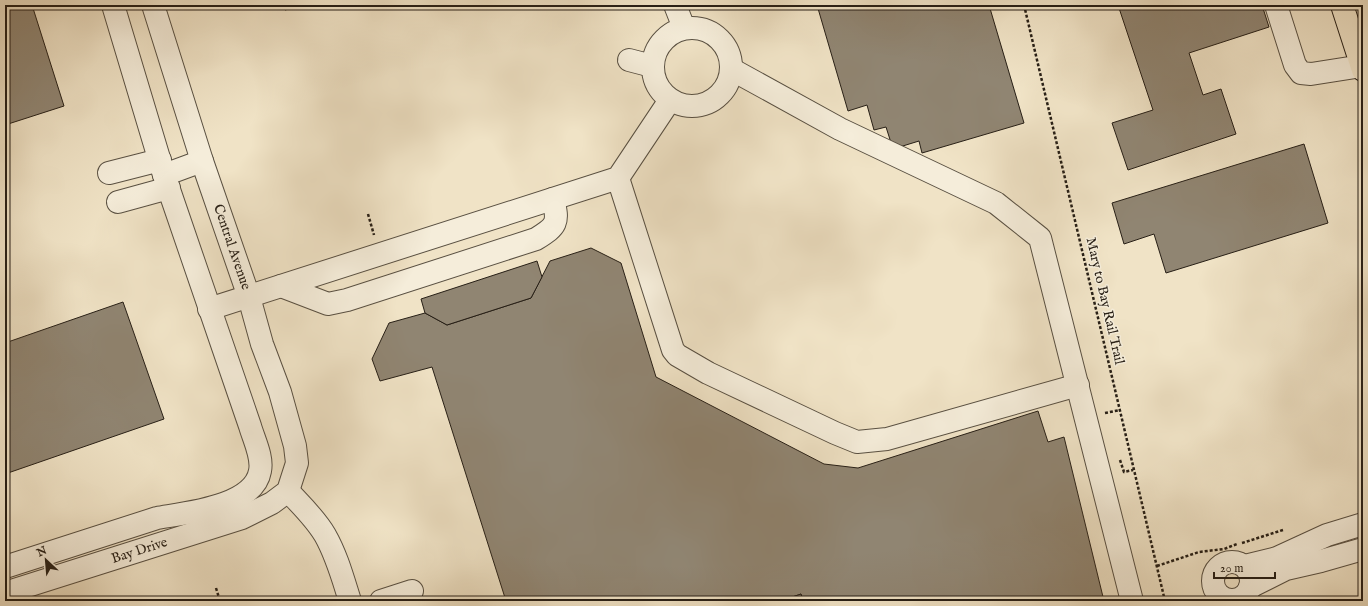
<svg xmlns="http://www.w3.org/2000/svg" width="1368" height="606" viewBox="0 0 1368 606" font-family="'IM FELL English',serif">
<style>
.building{fill:#908572;stroke:#271f16}
.lines{fill:none;stroke-linecap:round;stroke-linejoin:round}
.minor-casing{stroke:#595042;stroke-width:24}
.major-casing{stroke:#271f16;stroke-width:24}
.path{stroke:#271f16;stroke-width:2.5;stroke-dasharray:3 2;stroke-linecap:butt}
.minor{stroke:#f5edda;stroke-width:22}
.major{stroke:#f0e3c6;stroke-width:22}
.labels{text-anchor:middle;dominant-baseline:central;stroke-width:3;stroke-linejoin:round;paint-order:stroke}
.street-label{font-size:14px;fill:#271f16;stroke:#f5edda}
</style>
<rect width="100%" height="100%" fill="#f0e3c6"/>
<filter id="stains"><feTurbulence type="fractalNoise" baseFrequency=".005" numOctaves="4"/><feColorMatrix values="0 0 0 0 .2 0 0 0 0 .09 0 0 0 0 .02 0 0 0 .5 -.17"/></filter>
<radialGradient id="worn" r=".72"><stop offset=".6" stop-color="#630" stop-opacity="0"/><stop offset="1" stop-color="#630" stop-opacity=".3"/></radialGradient>
<g class="building">
<polygon points="5,5 32,5 64,106 5,125"/>
<polygon points="284,5 304,5 285,10"/>
<polygon points="817,5 989,5 1024,123 922,153 919,141 893,149 886,127 874,130 867,105 848,111"/>
<polygon points="1118,5 1262,5 1269,27 1189,53 1203,95 1221,89 1236,134 1128,170 1112,123 1153,110"/>
<polygon points="1304,144 1328,223 1166,273 1154,234 1124,244 1112,203"/>
<polygon points="591,248 621,263 656,377 824,464 858,468 1038,411 1048,442 1064,437 1104,601 803,601 801,594 781,601 506,601 432,367 380,381 372,359 389,323 425,313 447,325 531,298 550,261"/>
<polygon points="537,261 542,277 531,298 447,325 425,313 421,299"/>
<polygon points="123,302 164,419 5,474 5,343"/>
<polygon points="801,594 803,601 781,601"/>
</g>
<g class="lines">
<g class="minor-casing">
<g id="minor">
<polyline points="675,5 684,28"/>
<polyline points="1276,5 1295,65 1301,73 1311,74 1362,66"/>
<circle cx="692" cy="67" r="39"/>
<polyline points="629,60 652,66"/>
<polyline points="731,69 840,129 996,203 1040,238 1132,601"/>
<polyline points="109,173 160,160"/>
<polyline points="164,175 202,161"/>
<polyline points="618,178 673,350 677,355 708,373 835,433 857,442 887,439 1078,385"/>
<polyline points="118,202 169,188"/>
<path d="M281,286L328,304L347,300L536,239C557,226 559,223 553,199"/>
<polyline points="209,309 618,178 670,100"/>
<path d="M288,491C301,505 315,518 325,535C337,556 343,579 350,601"/>
<circle cx="1232" cy="581" r="19"/>
<polyline points="1245,566 1277,558 1327,535 1363,524"/>
<path d="M5,567L157,518C185,513 254,507 260,471C263,457 254,440 250,426L164,175L113,5"/>
<polyline points="1250,587 1286,569 1321,561 1363,549"/>
<path id="s1" d="M5,593L242,518L272,503L288,491L297,463L295,446L280,392L262,344L249,297L202,161L153,5"/>
<polyline points="381,601 412,591"/>
</g>
</g>
<g class="major-casing">
<polyline id="major" points="1342,5 1363,70"/>
</g>
<g class="path">
<polyline points="1024,5 1165,601"/>
<polyline points="368,214 374,235"/>
<polyline points="1105,413 1120,410"/>
<polyline points="1120,460 1124,472 1133,470"/>
<polyline points="1242,543 1283,530"/>
<polyline points="1157,566 1199,552 1224,549 1237,544"/>
<polyline points="216,588 220,601"/>
</g>
<use href="#minor" class="minor"/>
<use href="#major" class="major"/>
</g>
<g class="labels">
<g class="street-label">
<text transform="translate(232 247) rotate(71)">Central Avenue</text>
<text transform="translate(1105 301) rotate(77)">Mary to Bay Rail Trail</text>
<text stroke="none"><textPath href="#s1" startOffset="141">Bay Drive</textPath></text>
</g>
</g>
<rect width="1368" height="606" fill="none" stroke="#f0e3c6" stroke-width="20"/>
<rect x="6" y="6" width="1356" height="594" fill="none" stroke="#271f16" stroke-width="2"/>
<rect x="10" y="10" width="1348" height="586" fill="none" stroke="#271f16"/>
<g transform="translate(46 560) rotate(334)" stroke="#f5edda" stroke-width="3" paint-order="stroke">
<path d="M0-3L7 15L0 10L-7 15Z" fill="#271f16"/>
<text y="-6" font-size="11" font-weight="bold" text-anchor="middle" fill="#271f16">N</text>
</g>
<path d="M1214 572v6h61v-6" fill="none" stroke="#271f16" stroke-width="2"/>
<text x="1220" y="572" font-size="12" fill="#271f16" stroke="#f5edda" stroke-width="3" paint-order="stroke">20 m</text>
<rect width="100%" height="100%" filter="url(#stains)"/>
<rect width="100%" height="100%" fill="url(#worn)"/>
</svg>
